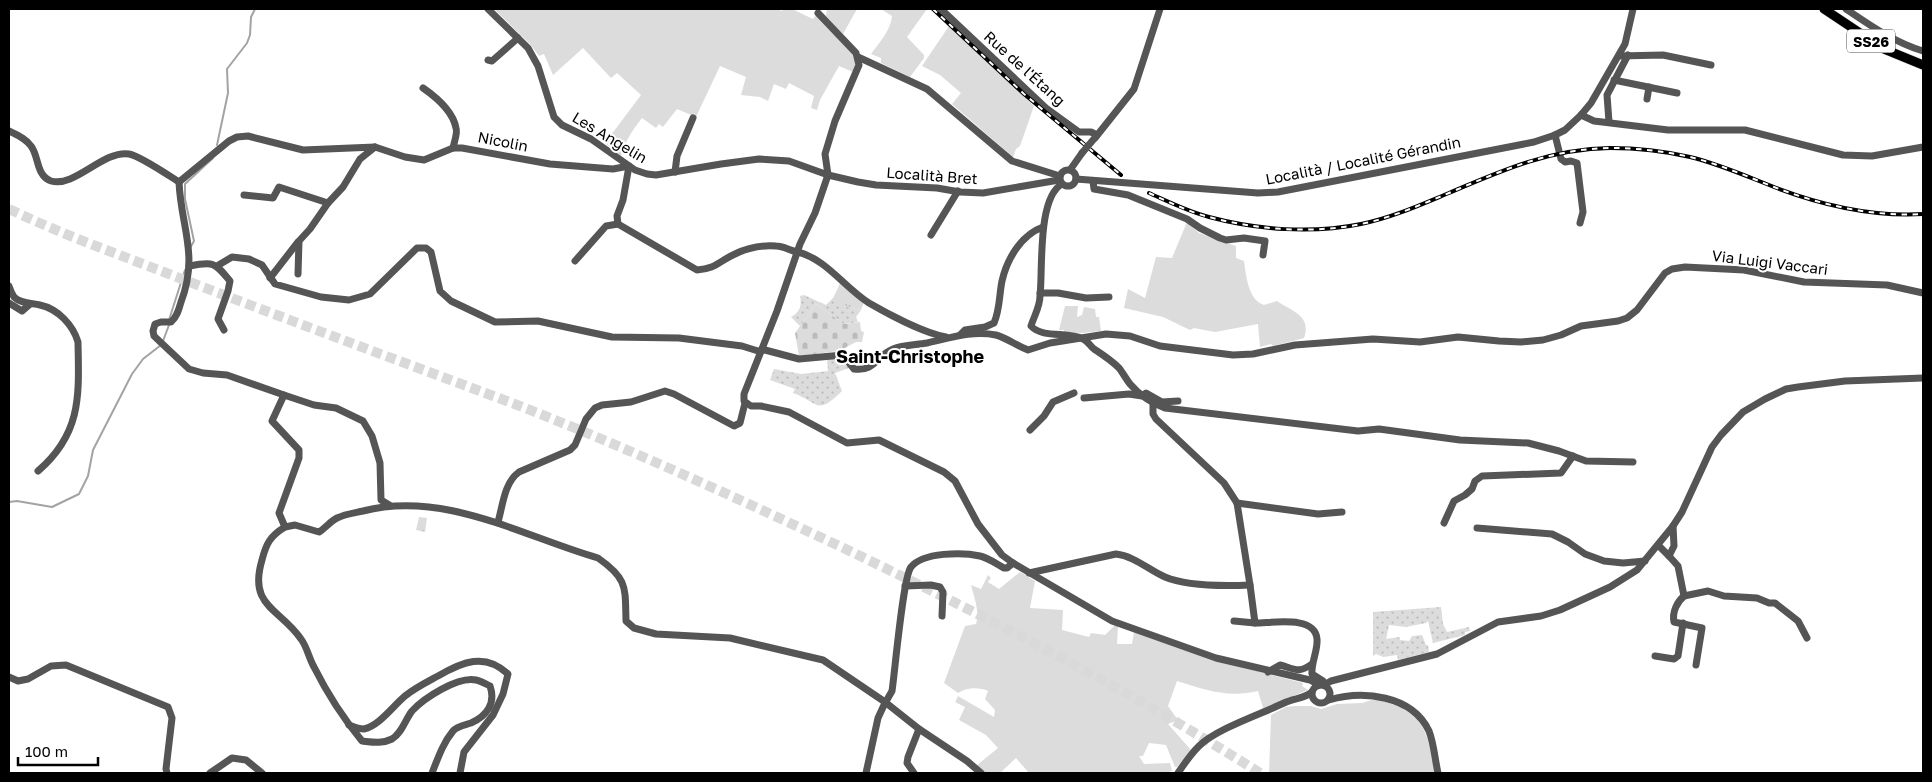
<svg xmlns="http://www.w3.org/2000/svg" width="1932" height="782" viewBox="0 0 1932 782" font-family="'Golos Text',sans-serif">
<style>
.grass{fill:#dcdcdc}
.cemetery{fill:url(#cemetery-stones)}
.park{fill:url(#park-tufts)}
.garden{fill:url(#garden-dots)}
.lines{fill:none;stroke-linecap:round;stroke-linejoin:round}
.stream{stroke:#a3a3a3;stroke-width:2}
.highway-tunnel{stroke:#d9d9d9;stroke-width:10;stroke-dasharray:10 5;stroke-linecap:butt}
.major-casing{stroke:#dbdbdb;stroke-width:10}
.minor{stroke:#555;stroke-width:7}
.major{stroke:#000;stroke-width:9}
.rail-casing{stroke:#000;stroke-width:4}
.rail{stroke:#fff;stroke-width:2;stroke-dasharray:5.5;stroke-linecap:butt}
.minor-bridge{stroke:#555;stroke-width:7}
.labels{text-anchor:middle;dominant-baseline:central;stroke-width:4;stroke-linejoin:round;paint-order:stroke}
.shield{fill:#fff;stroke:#4c4c4c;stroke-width:1}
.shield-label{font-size:14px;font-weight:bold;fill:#000}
.street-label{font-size:15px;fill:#000;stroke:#fff}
.quarter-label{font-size:18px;font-weight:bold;fill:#000;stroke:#fff}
</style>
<defs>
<pattern id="cemetery-stones" width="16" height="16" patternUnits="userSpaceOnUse" patternTransform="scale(1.25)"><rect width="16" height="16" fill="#dcdcdc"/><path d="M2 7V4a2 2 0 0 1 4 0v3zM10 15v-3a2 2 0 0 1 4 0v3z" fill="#bbb"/></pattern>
<pattern id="park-tufts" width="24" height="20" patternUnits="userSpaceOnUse" patternTransform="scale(1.25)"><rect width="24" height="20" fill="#dcdcdc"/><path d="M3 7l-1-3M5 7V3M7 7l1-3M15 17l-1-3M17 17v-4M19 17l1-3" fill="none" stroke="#bbb"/></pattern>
<pattern id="garden-dots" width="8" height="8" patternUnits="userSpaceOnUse" patternTransform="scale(1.25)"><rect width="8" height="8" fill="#dcdcdc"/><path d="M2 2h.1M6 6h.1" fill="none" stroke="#bbb" stroke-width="1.8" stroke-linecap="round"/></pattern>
</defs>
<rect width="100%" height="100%" fill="#fff"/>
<g class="grass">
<path d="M494,9H777L782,11L784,9H792L813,19L816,15L852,54C857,60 856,65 853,72L839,66L820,100L817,110L811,108L814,96L789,83L786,89L774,84L768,101L760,97L741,95L746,77L720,66L696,117L677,109L663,127L659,124L656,128L642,118C632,131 625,141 621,156L605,143L641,95L617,73L611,78L583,48L553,75L544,54L539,56L530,44Z"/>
<polygon points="827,9 857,9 843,34 826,16"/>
<path d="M881,9H927L907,37L924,55V58L910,77L881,63V58L871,54C879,43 891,30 892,16Z"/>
<polygon points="949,26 1034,106 1020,146 1016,149 1013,157 952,104 961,93 940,75 922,66"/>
<path d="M1187,222L1199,233L1236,246V258L1244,261C1246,275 1248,300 1264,305L1277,301C1291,311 1312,315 1304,338L1273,346L1271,344L1260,347L1258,324L1215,332L1194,328L1190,330L1163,317L1124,308L1128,289L1145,298L1156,257L1172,258Z"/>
<polygon points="1065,306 1078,306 1077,317 1082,315 1084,307 1095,309 1096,317 1099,317 1101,331 1082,333 1064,332 1064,330 1059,330"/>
<path d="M1020,572L1035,581L1030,608L1063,610L1062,630L1089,637L1091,633L1105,635L1115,625L1118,626L1117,644H1132L1134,632L1225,663L1303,683L1302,686L1308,690L1263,708L1258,691C1227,698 1206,690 1177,681L1168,706L1178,720L1168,724L1191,750L1177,767H1175L1166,745L1149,743L1143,756H1139L1144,764L1170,763L1172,771L1166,773H1029L1016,758L1000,773H983L976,766L998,748L986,735L959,720L965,707L955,702L958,696L994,717L995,710L985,699L988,691C980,687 966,687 958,693L944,683L965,626L976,624C980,612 974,597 971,585L981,589L988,575L991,578L988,582L999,589Z"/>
<path d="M1375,699C1423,711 1427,727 1435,773H1269L1271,715L1286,707L1295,706H1311L1321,709L1337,704L1362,703Z"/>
</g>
<polygon class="cemetery" points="816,304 844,324 860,322 861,331 864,332 862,342 856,342 839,351 799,356 795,333"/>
<g class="park">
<polygon points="840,283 864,302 861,310 843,306 833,299"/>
<polygon points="419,517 427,518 425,532 416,530"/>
</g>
<g class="garden">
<path d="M804,295L826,305L834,297L843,306L861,310L856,317L858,322L844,324L816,304L800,326L791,317C800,312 802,306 800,296Z"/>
<path d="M842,358L849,368L835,373L842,391C816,417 819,402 793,393L795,389L770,380L774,369L801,374L828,371L827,359Z"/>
<polygon points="1441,607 1443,624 1447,632 1469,627 1470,631 1465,632 1465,635 1433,643 1428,621 1426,623 1406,627 1389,625 1386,639 1400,637 1400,640 1409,641 1412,636 1422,635 1426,645 1428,645 1429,652 1398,660 1397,655 1383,657 1376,654 1373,656 1373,612"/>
</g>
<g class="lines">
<g class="stream">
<polyline points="217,145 228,93 227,69 247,43 250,35 251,17 255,9"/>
<polyline points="190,248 194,241 185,199 185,184 213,158"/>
<polyline points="169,320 185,270"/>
<polyline points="163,341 169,325"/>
<polyline points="9,502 17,501 52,507 79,494 88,476 93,450 132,374 143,359 161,345"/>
</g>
<path class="highway-tunnel" d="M9,209C61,234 115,253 169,274C283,318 397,360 512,403C621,445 728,494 835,544C980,613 1124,687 1260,773"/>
<g class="major-casing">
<polyline id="major" points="1824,9 1884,49 1923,65"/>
</g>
<g class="minor">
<polyline points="488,9 528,48 538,66 554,117 562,125 591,139 635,170 647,174 656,175 721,164 759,159 789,161 828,175 858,182 876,185 937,188 960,192 983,193 1059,180"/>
<polyline points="941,9 1046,108 1079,132 1091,132 1097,135"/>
<path d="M1846,9C1871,26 1894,42 1923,51"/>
<polyline points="818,13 856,53 859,65 835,121 825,154 828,175 815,213 800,244 777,311 744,394 744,401 751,406 761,406 789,412 847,443 879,440 944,472 955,481 978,524 1002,555 1013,563 1112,621 1216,658 1310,680 1319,685"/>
<polyline points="1619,56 1663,55 1711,65"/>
<polyline points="858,57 927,89 1012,161 1060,176"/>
<polyline points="488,60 492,61 518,38"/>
<polyline points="1614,80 1677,93"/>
<path d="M423,88C436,97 453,112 456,128C458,133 454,142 453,148"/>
<polyline points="1647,99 1649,87"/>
<polyline points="1581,115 1594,121 1668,130 1745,130 1843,155 1872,156 1923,147"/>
<polyline points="1609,122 1607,95 1628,55"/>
<path d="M9,131C17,135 25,138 31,146C39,156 36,176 51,181C75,188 103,150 129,154C140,156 168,175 179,182"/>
<polyline points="1555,135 1561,159 1565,162 1571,161 1577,163 1583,212 1580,223"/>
<polyline points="1095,138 1134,89 1160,9"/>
<circle cx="1068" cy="178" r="8"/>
<polyline points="1070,170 1082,153"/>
<polyline points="675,172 677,156 693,118"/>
<polyline points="1076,179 1258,193 1278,192 1534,142 1555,135 1565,130 1581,115 1591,103 1625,44 1633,9"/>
<polyline points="1093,181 1094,189 1128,195 1187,219 1200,228 1220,238 1226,240 1244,238 1265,241 1263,255"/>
<path d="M179,182L229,141L237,137L248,136L303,150L375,147L405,157L424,160L453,148H462L550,164L613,169L629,166L623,200L617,216L618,224L697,270C716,269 719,261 735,254C747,248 762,245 776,246C784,246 790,251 798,252C826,259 845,288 869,303C888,314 924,333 946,337"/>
<path d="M179,182C181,228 199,254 181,302C179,309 177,317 171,322H161L155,324L153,331L154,336L189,369L203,373L227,375L284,395"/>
<path d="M1062,184C1037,198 1043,270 1040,296C1040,307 1034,316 1031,326C1043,339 1068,331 1083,339C1088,341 1090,346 1094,349C1103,355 1111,360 1119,368C1123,373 1126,379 1130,384C1140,396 1151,402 1165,408L1358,431L1379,429L1460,440L1528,443L1559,451L1586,461L1633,462"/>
<polyline points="244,195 273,198 279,187 328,203"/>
<polyline points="931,235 958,191"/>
<polyline points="575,261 606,226 618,224"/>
<path d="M190,266C214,261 215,263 230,281L228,291L218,319L224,330"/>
<path d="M217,266L232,257L249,259L262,265L275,284L321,297L349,300L370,294L417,248H426L431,252L440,291L451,301L495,322L538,321L612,337L679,338L742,346L758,351L765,350L799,359L843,355L854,369C875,372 877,355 893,349C903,345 916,345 927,343C950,338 972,330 996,335C1007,338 1017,346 1028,350L1050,343L1106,334L1130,336L1160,346L1233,355L1253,354L1295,345L1373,339L1420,342L1458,337L1499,341L1521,342L1543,340L1561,335L1581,326L1618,321L1627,318L1637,310L1665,273L1672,269L1685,267L1744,270L1804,282L1887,285L1923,293"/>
<polyline points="298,274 299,241 310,229 328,203 343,187 360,159 375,147"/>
<polyline points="270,278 298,242"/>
<path d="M9,286C10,289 12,294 14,297C21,304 32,303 40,305C58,309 73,325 78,342C79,395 82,433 38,471"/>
<polyline points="1040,293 1058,293 1086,298 1109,297"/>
<polyline points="9,303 22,311 30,304"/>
<path d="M960,335L965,330L985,327L994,323C1000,309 999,296 1002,281C1007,259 1021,235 1043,227"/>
<polyline points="1084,398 1129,394 1142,396 1146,393 1162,402 1178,401"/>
<polyline points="1030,430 1044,416 1053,402 1074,393"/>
<polyline points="1237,503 1318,514 1342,512"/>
<path d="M391,506L381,500L380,463L372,436L363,421L336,408L314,405L284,395L272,421L299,450V458L279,513L285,527L295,525L319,532C325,528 331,521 337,518C345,514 354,513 363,511C444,490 522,536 598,558C628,579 625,587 626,621L634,628L656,634L730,638L823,660L885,702L919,729L967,761L981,773"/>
<path d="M498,522C503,505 504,483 519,472L570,450L575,445L586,419L595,408L602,405L631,402L665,391L674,394L734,426L740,423L745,403"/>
<polyline points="1444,523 1454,501 1465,495 1472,489 1475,481 1482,476 1561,473 1573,456"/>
<path d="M1673,526L1674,546L1669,556L1678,566L1684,596C1677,602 1672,612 1674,622L1702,628L1696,665"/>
<path d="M285,527C270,536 266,544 262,560C248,607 280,608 301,639C307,647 309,658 314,667C327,693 343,718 362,741C372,742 382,744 392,739C402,733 405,720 412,711C424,698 458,676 476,680C481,681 486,684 490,686C496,703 487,716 471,723C465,725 457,726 453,731C443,743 438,758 432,773"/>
<polyline points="1477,528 1552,534 1568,542 1585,554 1604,561 1623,563 1645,561"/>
<polyline points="1658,545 1669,556"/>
<path d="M1029,573L1116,554C1134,556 1149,570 1165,577C1186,586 1227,586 1250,585L1237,503L1224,483L1156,419L1153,414V403"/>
<polyline points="905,586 931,585 940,587 943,592 942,616"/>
<polyline points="1684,596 1708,591 1724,596 1757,598 1769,603 1775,603 1798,621 1807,638"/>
<polyline points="1234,621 1255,623 1250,585"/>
<path d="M1255,623C1273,623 1315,615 1317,639C1318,651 1311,662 1312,674L1323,681"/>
<polyline points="1655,656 1674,659 1678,656 1683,623"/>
<path d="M1268,672L1280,665C1295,669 1298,674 1312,664"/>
<polyline points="9,677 18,681 28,679 51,666 66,665 168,707 172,718 166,769 167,773"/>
<circle cx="1321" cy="694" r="9"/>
<polyline points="1324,685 1331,681 1437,654 1498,622 1541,616 1560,610 1610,587 1637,570 1673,526 1682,512 1712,447 1721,435 1743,412 1765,399 1786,389 1798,387 1845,381 1923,378"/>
<path d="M1329,700C1363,690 1412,695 1429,731C1434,744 1435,760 1438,773"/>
<path d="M349,725C354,727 358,729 364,729C380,725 393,706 405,696C415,688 427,682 438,676C462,662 485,652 508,674L503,694L493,715L464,752L460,773"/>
<polyline points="210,773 232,758 246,760 262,773"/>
<path d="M866,773L878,718L884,705L892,691C895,671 903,577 911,567C923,552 963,552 980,556C989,558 996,564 1004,568H1007L1013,563"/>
<polyline points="914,773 907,763 908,757 919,729"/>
<path d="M1178,773C1184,764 1191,754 1199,746C1216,729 1261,714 1284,703C1294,698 1304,699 1312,692"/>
</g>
<use href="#major" class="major"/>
<g class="rail-casing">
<g id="rail">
<polyline points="933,9 1024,94 1121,175"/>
<path d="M1149,193C1169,202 1189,212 1209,217C1258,230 1312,234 1361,224C1391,218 1420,205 1449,193C1503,170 1550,149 1610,148C1637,148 1664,151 1690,157C1719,164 1746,176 1774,187C1821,205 1872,217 1923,214"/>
</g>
</g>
<use href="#rail" class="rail"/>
<polyline class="minor-bridge" points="1082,153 1093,140"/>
</g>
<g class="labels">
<rect class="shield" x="1847" y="29.5" width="48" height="23" rx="4"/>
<g class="shield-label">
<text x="1871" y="41">SS26</text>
</g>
<g class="street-label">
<text transform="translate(1025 68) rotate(42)">Rue de l'Étang</text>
<text transform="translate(610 137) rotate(31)">Les Angelin</text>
<text transform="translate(503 141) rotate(11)">Nicolin</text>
<text transform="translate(1363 160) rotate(-11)">Località / Localité Gérandin</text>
<text transform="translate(932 175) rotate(4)">Località Bret</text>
<text transform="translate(1770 262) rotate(7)">Via Luigi Vaccari</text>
</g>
<g class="quarter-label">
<text x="910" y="356">Saint-Christophe</text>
</g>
</g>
<rect width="1932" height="782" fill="none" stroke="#000000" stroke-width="20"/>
<path d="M18 757v8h80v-8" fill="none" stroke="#000000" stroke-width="2.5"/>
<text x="25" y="757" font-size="15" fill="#000000" stroke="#ffffff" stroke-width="4" paint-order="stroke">100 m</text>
</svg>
